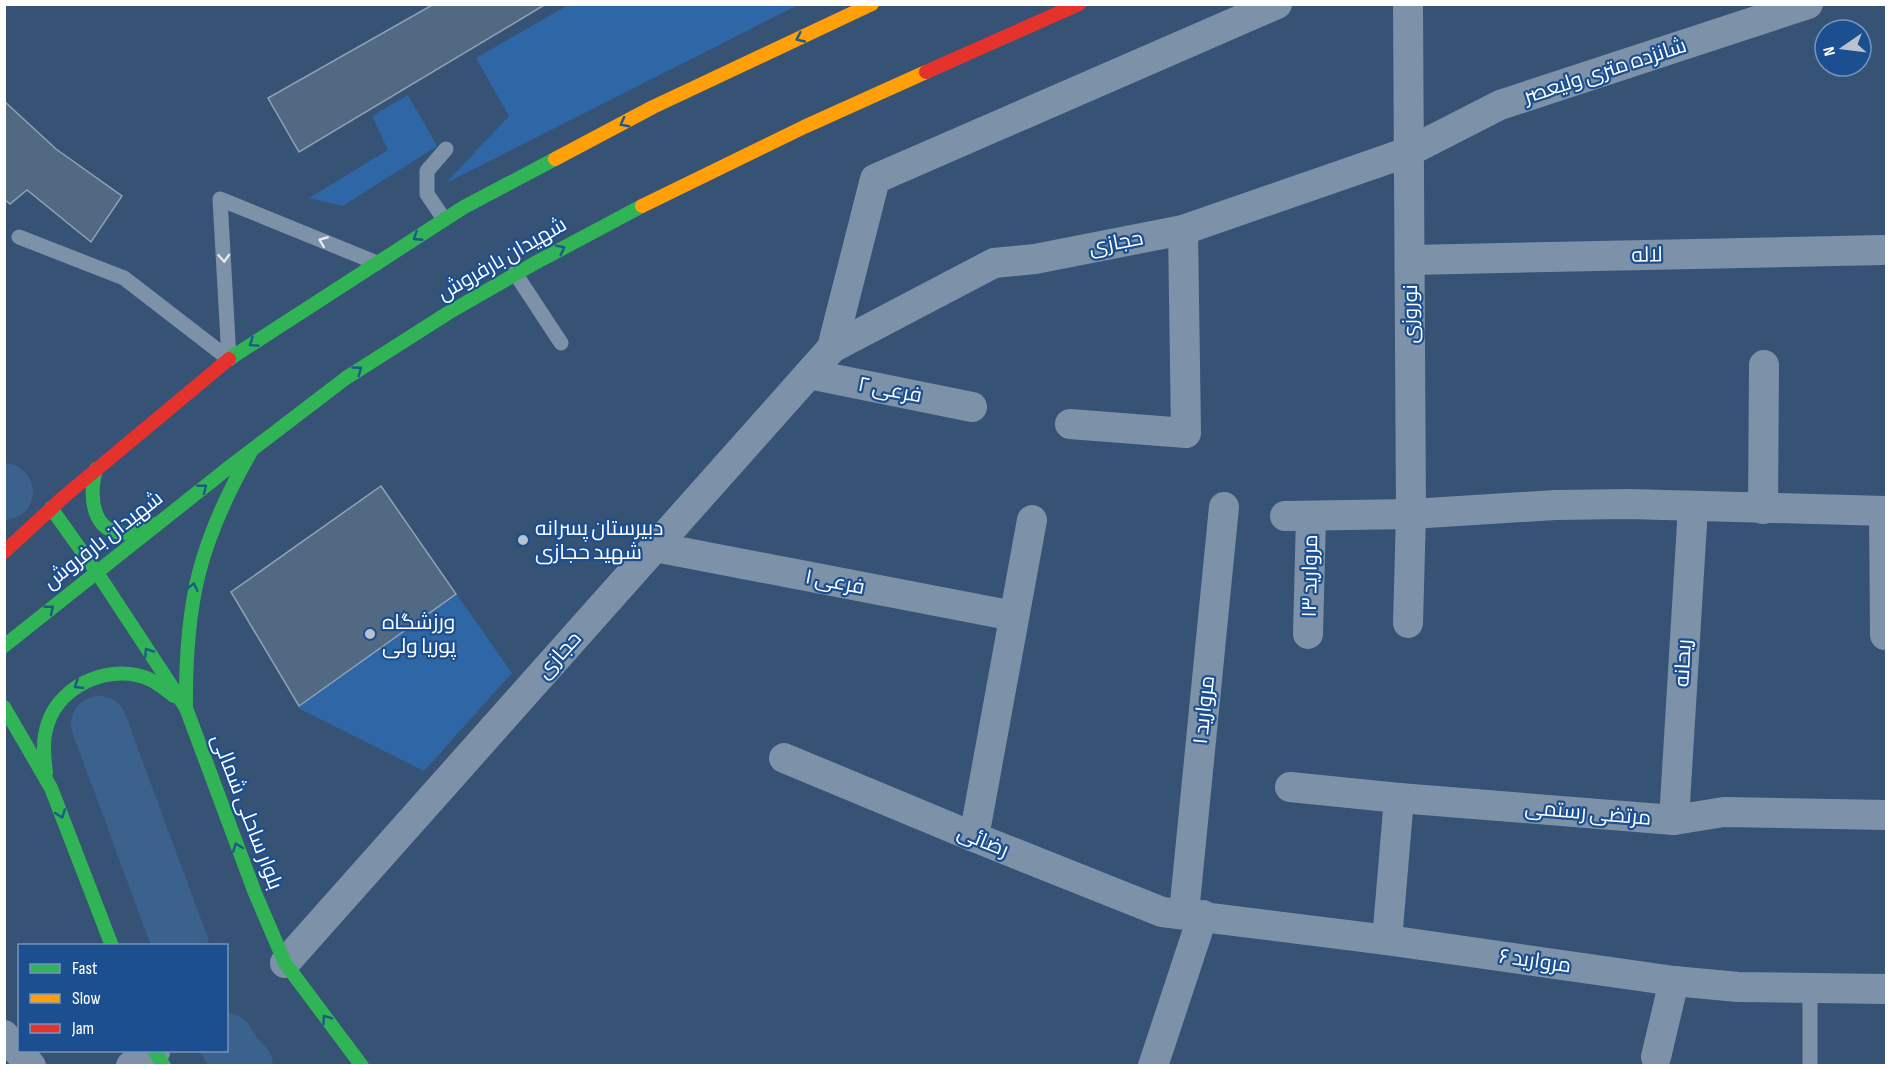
<svg xmlns="http://www.w3.org/2000/svg" width="1891" height="1070" viewBox="0 0 1891 1070" font-family="'Sofia Sans Condensed',Cairo,sans-serif">
<style>
.green{fill:#2f66a5}
.lines{fill:none;stroke-linecap:round;stroke-linejoin:round}
.river{stroke:#3b618d;stroke-width:56}
.building{fill:#526984;stroke:#92a2b6;stroke-width:1.5}
.lane{stroke:#7d92a8;stroke-width:15}
.street{stroke:#7d92a8;stroke-width:30}
.fast{stroke:#30b455;stroke-width:14}
.slow{stroke:#ff9f0a;stroke-width:14}
.jam{stroke:#e5322d;stroke-width:14}
.oneway{stroke:#1d5989}
.oneway2{stroke:#e5e9ee}
.poi-dot{fill:#b9c2ce;stroke:#1b4f8f;stroke-width:2}
.labels{text-anchor:middle;dominant-baseline:central;stroke-width:4.5;stroke-linejoin:round;paint-order:stroke}
.street-label{font-size:21px;fill:#fff;stroke:#1b4f8f}
.poi-label{font-size:21px;fill:#fff;stroke:#1b4f8f;text-anchor:start}
</style>
<rect width="100%" height="100%" fill="#365274"/>
<g class="green">
<polygon points="568,5 568,4 798,5 446,183 509,116 476,58"/>
<polygon points="408,95 437,146 343,206 309,198 388,150 372,116"/>
<polygon points="381,486 512,673 424,771 298,708 299,705 231,592"/>
</g>
<g class="lines">
<g class="river">
<polyline points="4,491 5,492"/>
<polyline points="99,724 181,946"/>
<polyline points="226,1041 234,1054 245,1066"/>
</g>
</g>
<g class="building">
<polygon points="434,4 546,4 299,152 268,98"/>
<polygon points="4,101 56,149 122,196 91,242 27,190 10,204 4,199"/>
<polygon points="381,486 456,594 299,706 231,592"/>
</g>
<g class="lines">
<g class="lane">
<polyline points="444,219 427,194 427,171 446,149"/>
<polyline points="19,237 124,278 229,359"/>
<polyline points="515,273 561,343"/>
<polyline points="229,359 220,199 377,263"/>
<polyline points="1810,1066 1810,989"/>
</g>
<g class="street">
<polyline points="1408,4 1411,514 1408,623"/>
<polyline points="1410,260 1883,250"/>
<polyline points="832,348 994,263 1035,259 1183,230 1408,152 1500,105 1808,4"/>
<polyline points="809,374 972,407"/>
<polyline points="1070,424 1186,433 1183,230"/>
<polyline points="1763,509 1764,365"/>
<polyline points="1884,511 1885,635"/>
<polyline points="1285,516 1411,514 1555,505 1628,504 1886,511"/>
<polyline points="655,547 1014,616"/>
<polyline points="1308,634 1311,517"/>
<polyline points="784,758 974,837 1162,912 1387,940 1674,981 1738,987 1886,989"/>
<polyline points="1290,787 1399,798 1674,820 1724,812 1886,815"/>
<polyline points="1674,820 1693,507"/>
<polyline points="974,837 1032,520"/>
<polyline points="1184,913 1224,507"/>
<polyline points="1387,940 1399,798"/>
<polyline points="285,963 832,348 875,179 1277,4"/>
<polyline points="4,1035 31,1066"/>
<polyline points="1656,1057 1674,981"/>
<polyline points="131,1066 155,1052"/>
<polyline points="1153,1066 1203,915"/>
</g>
<g class="fast">
<polyline points="229,359 464,207 555,159"/>
<path d="M96,469C89,496 91,536 129,533C138,532 147,528 156,524"/>
<polyline points="51,508 96,571"/>
<polyline points="96,571 186,708 255,893 285,963 362,1066"/>
<polyline points="4,646 232,465 346,378 448,313 535,263 642,206"/>
<polyline points="4,707 51,788 112,946"/>
<path d="M186,708C185,602 199,542 252,450"/>
<path d="M46,773C44,755 42,740 48,723C61,683 114,662 151,680C159,684 167,691 174,696"/>
<polyline points="154,1050 164,1066"/>
</g>
<g class="slow">
<polyline points="555,159 653,107 872,4"/>
<polyline points="642,206 804,127 926,72"/>
</g>
<g class="jam">
<polyline points="926,72 1079,4"/>
<polyline points="4,552 66,495 229,359"/>
</g>
</g>
<defs><path id="oneway-chevron" d="M-2-3.5L2.5 0L-2 3.5" fill="none" stroke-width="1.6" stroke-linecap="round" stroke-linejoin="round" transform="scale(1.5)"/></defs>
<g class="oneway">
<use href="#oneway-chevron" transform="translate(800 38) rotate(155)"/>
<use href="#oneway-chevron" transform="translate(624 123) rotate(152)"/>
<use href="#oneway-chevron" transform="translate(417 237) rotate(147)"/>
<use href="#oneway-chevron" transform="translate(561 249) rotate(-27)"/>
<use href="#oneway-chevron" transform="translate(253 343) rotate(146)"/>
<use href="#oneway-chevron" transform="translate(358 370) rotate(-36)"/>
<use href="#oneway-chevron" transform="translate(203 488) rotate(-38)"/>
<use href="#oneway-chevron" transform="translate(193 587) rotate(-77)"/>
<use href="#oneway-chevron" transform="translate(50 609) rotate(-39)"/>
<use href="#oneway-chevron" transform="translate(148 652) rotate(-124)"/>
<use href="#oneway-chevron" transform="translate(78 685) rotate(148)"/>
<use href="#oneway-chevron" transform="translate(61 814) rotate(70)"/>
<use href="#oneway-chevron" transform="translate(237 847) rotate(-111)"/>
<use href="#oneway-chevron" transform="translate(326 1019) rotate(-126)"/>
</g>
<g class="oneway2">
<use href="#oneway-chevron" transform="translate(323 241) rotate(-158)"/>
<use href="#oneway-chevron" transform="translate(224 258) rotate(87)"/>
</g>
<g class="poi-dot">
<circle cx="523" cy="540" r="6"/>
<circle cx="370" cy="634" r="6"/>
</g>
<g class="labels">
<g class="street-label">
<text transform="translate(1605 71) rotate(-18)">شانزده متری ولیعصر</text>
<text transform="translate(1116 243) rotate(-11)">حجازی</text>
<text transform="translate(1647 255) rotate(-1)">لاله</text>
<text transform="translate(502 259) rotate(-30)">شهیدان بارفروش</text>
<text transform="translate(1410 314) rotate(-90)">نوروزی</text>
<text transform="translate(890 390) rotate(11)">فرعی ۲</text>
<text transform="translate(103 540) rotate(-38)">شهیدان بارفروش</text>
<text transform="translate(1310 576) rotate(-89)">مروارید ۱۳</text>
<text transform="translate(835 582) rotate(11)">فرعی ۱</text>
<text transform="translate(559 655) rotate(-48)">حجازی</text>
<text transform="translate(1683 663) rotate(-87)">ریحانه</text>
<text transform="translate(1204 710) rotate(-84)">مروارید ۱</text>
<text transform="translate(247 812) rotate(69)">بلوار ساحلی شمالی</text>
<text transform="translate(1588 813) rotate(5)">مرتضی رستمی</text>
<text transform="translate(983 841) rotate(22)">رضائی</text>
<text transform="translate(1535 961) rotate(8)">مروارید ۶</text>
</g>
<g class="poi-label">
<text x="535" y="528">دبیرستان پسرانه<tspan x="535" dy="24">شهید حجازی</tspan></text>
<text x="382" y="622">ورزشگاه<tspan x="382" dy="24">پوریا ولی</tspan></text>
</g>
</g>
<rect width="1891" height="1070" fill="none" stroke="#ffffff" stroke-width="12"/>
<rect x="18" y="944" width="210" height="108" fill="#1b4f8f" stroke="#7695bc" stroke-width="1.5"/>
<rect x="30" y="964" width="30" height="9" fill="#30b455" stroke="#7695bc" stroke-width="1.5"/>
<text x="72" y="974" font-size="18" fill="#ffffff">Fast</text>
<rect x="30" y="994" width="30" height="9" fill="#ff9f0a" stroke="#7695bc" stroke-width="1.5"/>
<text x="72" y="1004" font-size="18" fill="#ffffff">Slow</text>
<rect x="30" y="1024" width="30" height="9" fill="#e5322d" stroke="#7695bc" stroke-width="1.5"/>
<text x="72" y="1034" font-size="18" fill="#ffffff">Jam</text>
<g transform="translate(1843 48) rotate(256)"><circle r="28" fill="#1b4f8f" stroke="#7695bc" stroke-width="1.5"/>
<path d="M0-4.5L10 22L0 15L-10 22Z" fill="#b9c2ce"/>
<text y="-9" font-size="16" font-weight="bold" text-anchor="middle" fill="#ffffff">N</text>
</g>
</svg>
